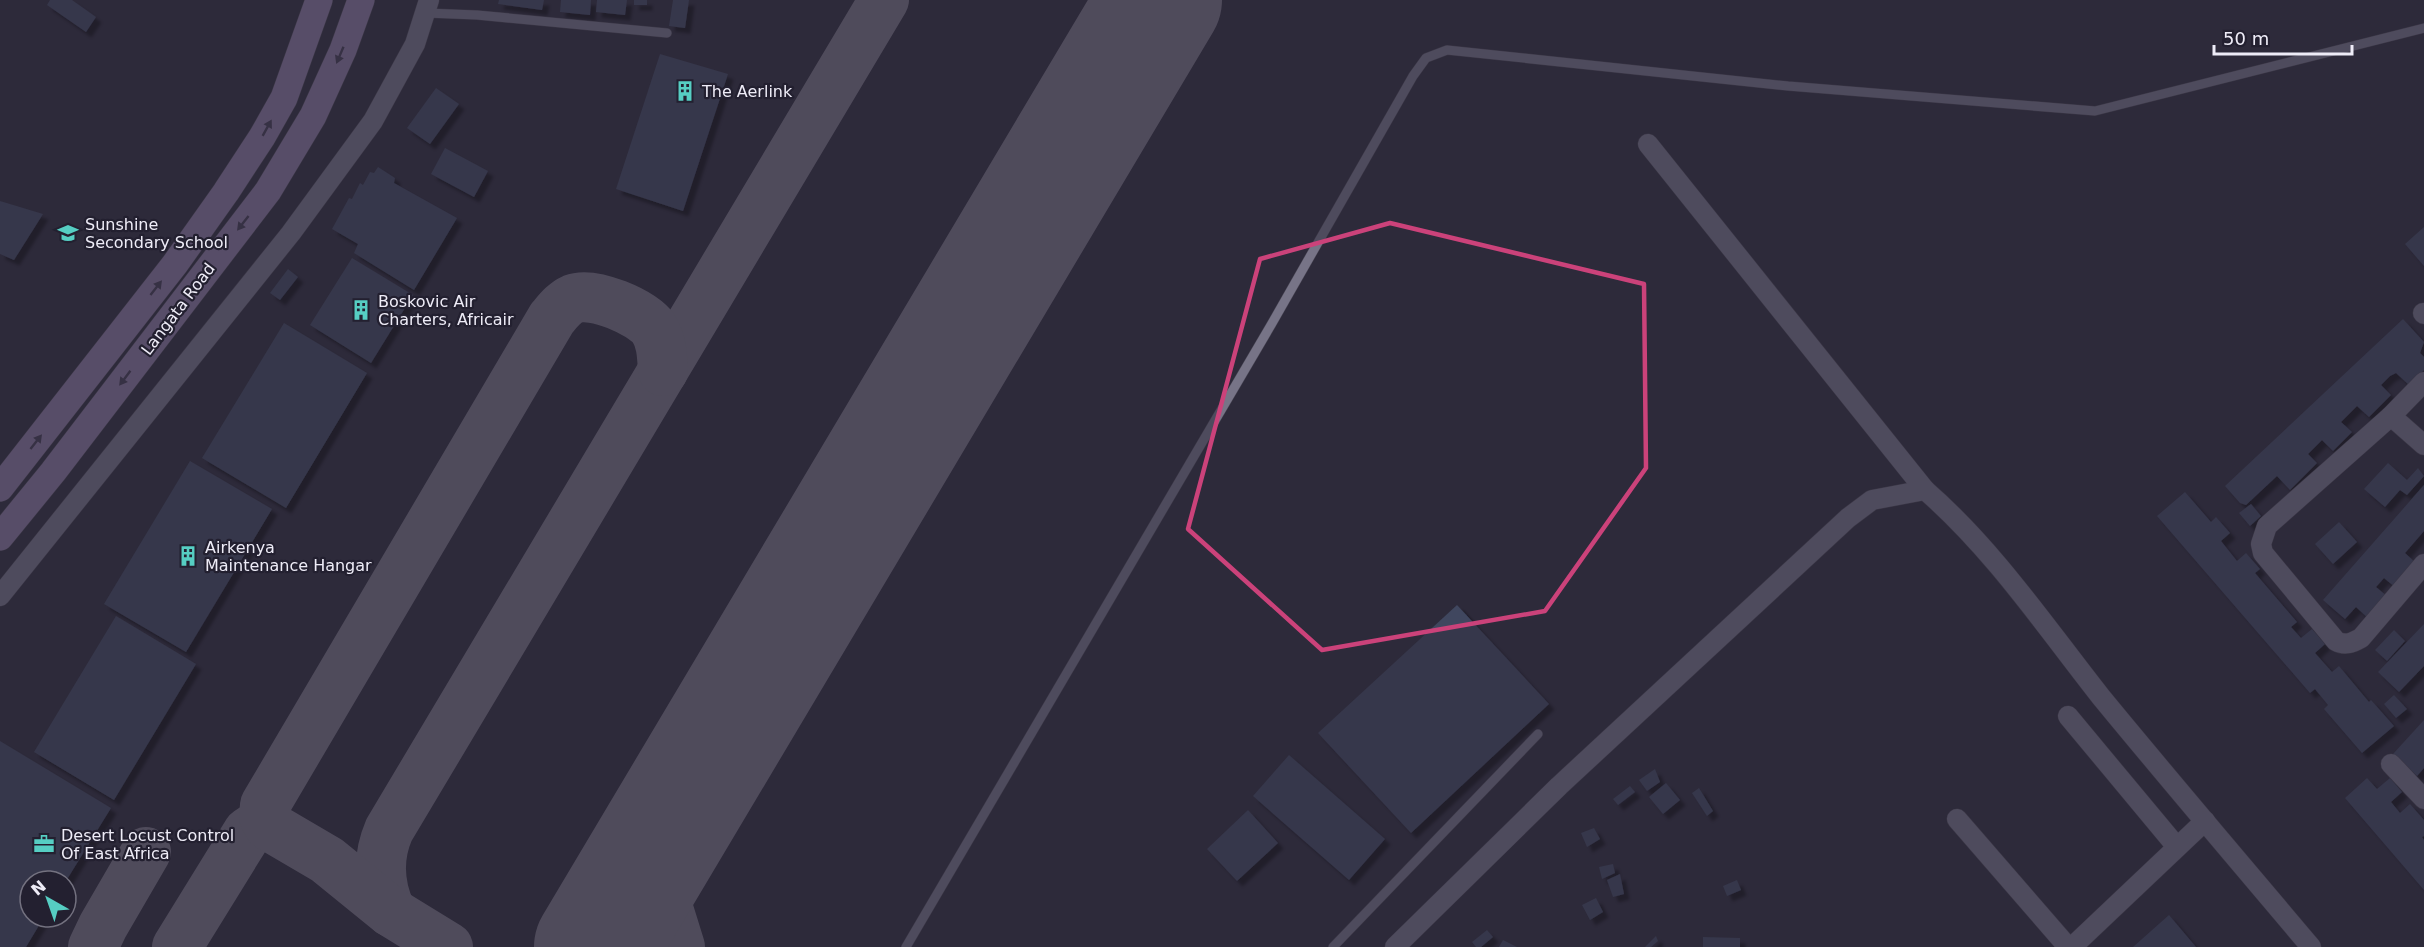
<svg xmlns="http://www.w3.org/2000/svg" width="2424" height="947" viewBox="0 0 2424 947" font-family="'DejaVu Sans',sans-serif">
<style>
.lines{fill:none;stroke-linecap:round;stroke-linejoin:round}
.taxiway{stroke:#787483;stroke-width:50}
.runway{stroke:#787483;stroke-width:124}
.building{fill:#40475f;filter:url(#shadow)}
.lane-casing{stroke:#494654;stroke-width:10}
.street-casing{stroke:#494654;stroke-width:21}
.secondary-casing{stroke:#494654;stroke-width:28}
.lane{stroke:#777487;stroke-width:9}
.street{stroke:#777487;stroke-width:20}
.secondary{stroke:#8b789f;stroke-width:27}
.oneway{fill:#423a51}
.marked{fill:none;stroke:#cb427a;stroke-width:4.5;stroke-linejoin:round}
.labels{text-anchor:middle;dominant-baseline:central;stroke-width:4.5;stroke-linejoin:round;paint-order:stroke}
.poi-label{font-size:16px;fill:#eeecf7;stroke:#232030;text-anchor:start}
.street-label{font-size:16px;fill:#eeecf7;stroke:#232030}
</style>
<defs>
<filter id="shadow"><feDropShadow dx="5.5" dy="5.5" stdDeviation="1.5" flood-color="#0009"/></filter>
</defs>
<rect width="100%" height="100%" fill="#2d2a3a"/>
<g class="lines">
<g class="taxiway">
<polyline points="662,889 680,947"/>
<path d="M391,912C379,886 377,858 389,830L884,0"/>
<polyline points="93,947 103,926 146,852"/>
<polyline points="177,947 248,832 260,824 269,826"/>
<path d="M448,947L391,912L327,860L269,826L264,817L265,805L552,318C558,311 564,303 573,299C593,291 642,312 654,329C662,342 662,356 663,371"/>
</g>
<polyline class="runway" points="596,947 1160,0"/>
</g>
<g class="building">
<polygon points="50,0 72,0 96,17 86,32 47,5"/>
<polygon points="499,0 544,0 542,10 498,4"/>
<polygon points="561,0 591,0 590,15 560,12"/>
<polygon points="597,0 627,0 625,15 596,12"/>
<rect x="634" y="0" width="13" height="5"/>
<polygon points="673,0 689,0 685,28 669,26"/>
<polygon points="660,54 728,74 683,211 616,189"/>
<polygon points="436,88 459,104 430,144 407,128"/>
<polygon points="445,148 488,171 474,197 431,174"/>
<polygon points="378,167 395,178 394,183 457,218 414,290 354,253 358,244 332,229 349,198 352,199 360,183 363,185 370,172 374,173"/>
<polygon points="0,201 43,214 14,260 0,254"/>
<polygon points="2424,227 2424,266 2405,244"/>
<polygon points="352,258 413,295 371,363 310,325"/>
<polygon points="288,269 298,277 280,300 270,293"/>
<polygon points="2403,319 2424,342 2420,353 2424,357 2424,370 2409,385 2396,373 2390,376 2381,385 2391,395 2369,417 2357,406 2341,422 2352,432 2333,451 2322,440 2308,454 2317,463 2290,490 2277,476 2246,505 2240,503 2225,486"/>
<polygon points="284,323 367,373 286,508 202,458"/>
<polygon points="190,461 272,509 186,652 104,604"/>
<polygon points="2388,463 2407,480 2418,468 2424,476 2407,495 2400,490 2385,507 2364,489"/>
<polygon points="2424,485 2424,531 2405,553 2417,564 2396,588 2384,578 2376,587 2388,597 2369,619 2356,607 2345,619 2323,600"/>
<polygon points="2185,492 2211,522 2216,517 2230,533 2221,541 2237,561 2246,553 2260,569 2255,573 2297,622 2291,627 2301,638 2312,629 2325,644 2315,653 2332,672 2339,666 2369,702 2371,700 2394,726 2362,753 2324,709 2328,705 2315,689 2310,693 2157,516"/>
<polygon points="2251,504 2261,516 2250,526 2239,513"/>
<polygon points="2339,522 2357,542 2333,564 2315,544"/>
<polygon points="1457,605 1549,704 1411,833 1318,733"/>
<polygon points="116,616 196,664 114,800 34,752"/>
<polygon points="2424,624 2424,666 2399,692 2378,672"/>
<polygon points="2394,630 2405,641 2387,661 2375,650"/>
<polygon points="2394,695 2407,709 2396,718 2384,704"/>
<polygon points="2424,720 2424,768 2417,776 2393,754"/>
<polygon points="0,741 111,808 66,881 30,881 30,917 44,917 26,947 0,947"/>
<polygon points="1289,755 1385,839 1349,880 1253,796"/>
<polygon points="1655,769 1660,782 1647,791 1639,780"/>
<polygon points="2367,778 2377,789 2390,778 2402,792 2391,802 2400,813 2410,804 2424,820 2424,836 2422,837 2424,840 2424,890 2345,798"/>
<polygon points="1666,783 1680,800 1663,814 1649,797"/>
<polygon points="1630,786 1635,792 1618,805 1613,799"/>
<polygon points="1699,788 1713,811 1707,816 1692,793"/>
<polygon points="1248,810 1278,843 1237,881 1207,849"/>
<polygon points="1594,828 1600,839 1587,847 1581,833"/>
<polygon points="1613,864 1615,873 1602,879 1599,867"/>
<polygon points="1620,874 1624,894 1613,897 1607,880"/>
<polygon points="1737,880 1741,890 1727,896 1723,886"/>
<polygon points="1596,898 1603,912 1590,920 1582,905"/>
<polygon points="2169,915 2196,947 2133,947"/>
<polygon points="1487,930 1493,937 1481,947 1476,947 1472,942"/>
<polygon points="1656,936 1658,941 1651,947 1645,947"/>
<polygon points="1703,937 1740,938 1740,947 1703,947"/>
<polygon points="1503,940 1517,947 1499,947"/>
</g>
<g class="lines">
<g class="lane-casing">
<g id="lane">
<polyline points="426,13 477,15 667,33"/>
<polyline points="906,947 1271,325 1413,76 1426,58 1447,50 1788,86 2095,111 2424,28"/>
<polyline points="1333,947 1538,734"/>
</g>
</g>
<g class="street-casing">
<g id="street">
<polyline points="1648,144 1925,490"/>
<polyline points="2423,313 2424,314"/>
<path d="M2424,382L2391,416L2267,526L2261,544L2263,553L2336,641C2345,646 2352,643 2361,638L2424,564"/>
<polyline points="2391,416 2424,445"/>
<polyline points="0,596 291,233 373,121 415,44 429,0"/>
<polyline points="2068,716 2177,847"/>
<polyline points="2391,764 2424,799"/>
<polyline points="1957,819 2068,947"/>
<path d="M1395,947L1559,786L1848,518L1872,500L1925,490C1993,549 2045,626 2101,697C2170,781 2241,864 2311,947"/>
<polyline points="2072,947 2205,821"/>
</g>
</g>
<g class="secondary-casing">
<g id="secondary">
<polyline points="0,488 175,264 226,192 262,137 284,98 319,0"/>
<polyline points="0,537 53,472 268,191 313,116 343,50 361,0"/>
</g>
</g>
<use href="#lane" class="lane"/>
<use href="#street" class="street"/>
<use href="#secondary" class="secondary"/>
</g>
<defs><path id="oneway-solid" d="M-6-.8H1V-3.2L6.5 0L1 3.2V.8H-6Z" transform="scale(1.5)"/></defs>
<g class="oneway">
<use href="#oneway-solid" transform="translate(340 55) rotate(113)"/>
<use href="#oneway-solid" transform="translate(267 128) rotate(-61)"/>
<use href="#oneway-solid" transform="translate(243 223) rotate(128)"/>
<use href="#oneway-solid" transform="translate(156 288) rotate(-52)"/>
<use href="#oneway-solid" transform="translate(125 378) rotate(127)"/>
<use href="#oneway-solid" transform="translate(36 442) rotate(-52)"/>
</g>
<path d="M0 0H2424V947H0ZM1390,223L1644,284L1646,468L1545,611L1322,650L1188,529L1260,259Z" fill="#2d2a3a" fill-opacity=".55" fill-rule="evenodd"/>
<path class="marked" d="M1390,223L1644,284L1646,468L1545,611L1322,650L1188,529L1260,259Z"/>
<defs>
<g id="building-bare" transform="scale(1.62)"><path d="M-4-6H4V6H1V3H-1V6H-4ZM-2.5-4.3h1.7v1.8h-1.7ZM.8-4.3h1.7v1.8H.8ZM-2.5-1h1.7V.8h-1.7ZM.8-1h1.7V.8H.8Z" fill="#56cec3" stroke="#232030" stroke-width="2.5" paint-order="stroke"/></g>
<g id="school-bare" transform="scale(1.62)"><path d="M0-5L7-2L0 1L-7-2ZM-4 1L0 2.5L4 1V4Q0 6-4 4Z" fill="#56cec3" stroke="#232030" stroke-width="2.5" paint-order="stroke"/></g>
<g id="office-bare" transform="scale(1.62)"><path d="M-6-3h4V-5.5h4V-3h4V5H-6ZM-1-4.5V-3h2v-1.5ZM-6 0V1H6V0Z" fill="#56cec3" stroke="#232030" stroke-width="2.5" paint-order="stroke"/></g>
</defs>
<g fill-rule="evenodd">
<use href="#building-bare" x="685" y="91"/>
<use href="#school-bare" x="68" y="233"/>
<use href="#building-bare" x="361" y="310"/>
<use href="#building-bare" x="188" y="556"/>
<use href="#office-bare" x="44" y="844"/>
</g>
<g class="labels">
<g class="poi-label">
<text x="702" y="91">The Aerlink</text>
<text x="85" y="224">Sunshine<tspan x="85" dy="18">Secondary School</tspan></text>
<text x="378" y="301">Boskovic Air<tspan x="378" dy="18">Charters, Africair</tspan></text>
<text x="205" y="547">Airkenya<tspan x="205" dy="18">Maintenance Hangar</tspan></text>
<text x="61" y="835">Desert Locust Control<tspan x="61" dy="18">Of East Africa</tspan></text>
</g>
<g class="street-label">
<text transform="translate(178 309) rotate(-53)">Langata Road</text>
</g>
</g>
<g transform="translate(48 899) rotate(320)"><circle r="28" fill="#232030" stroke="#747280" stroke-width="1.5"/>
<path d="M0-4.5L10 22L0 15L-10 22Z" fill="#56cec3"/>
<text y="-9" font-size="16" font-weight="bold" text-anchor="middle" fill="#eeecf7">N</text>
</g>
<path d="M2214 45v9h138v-9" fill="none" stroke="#eeecf7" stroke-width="3"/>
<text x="2223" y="45" font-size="18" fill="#eeecf7" stroke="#232030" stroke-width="4.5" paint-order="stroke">50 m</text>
</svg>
